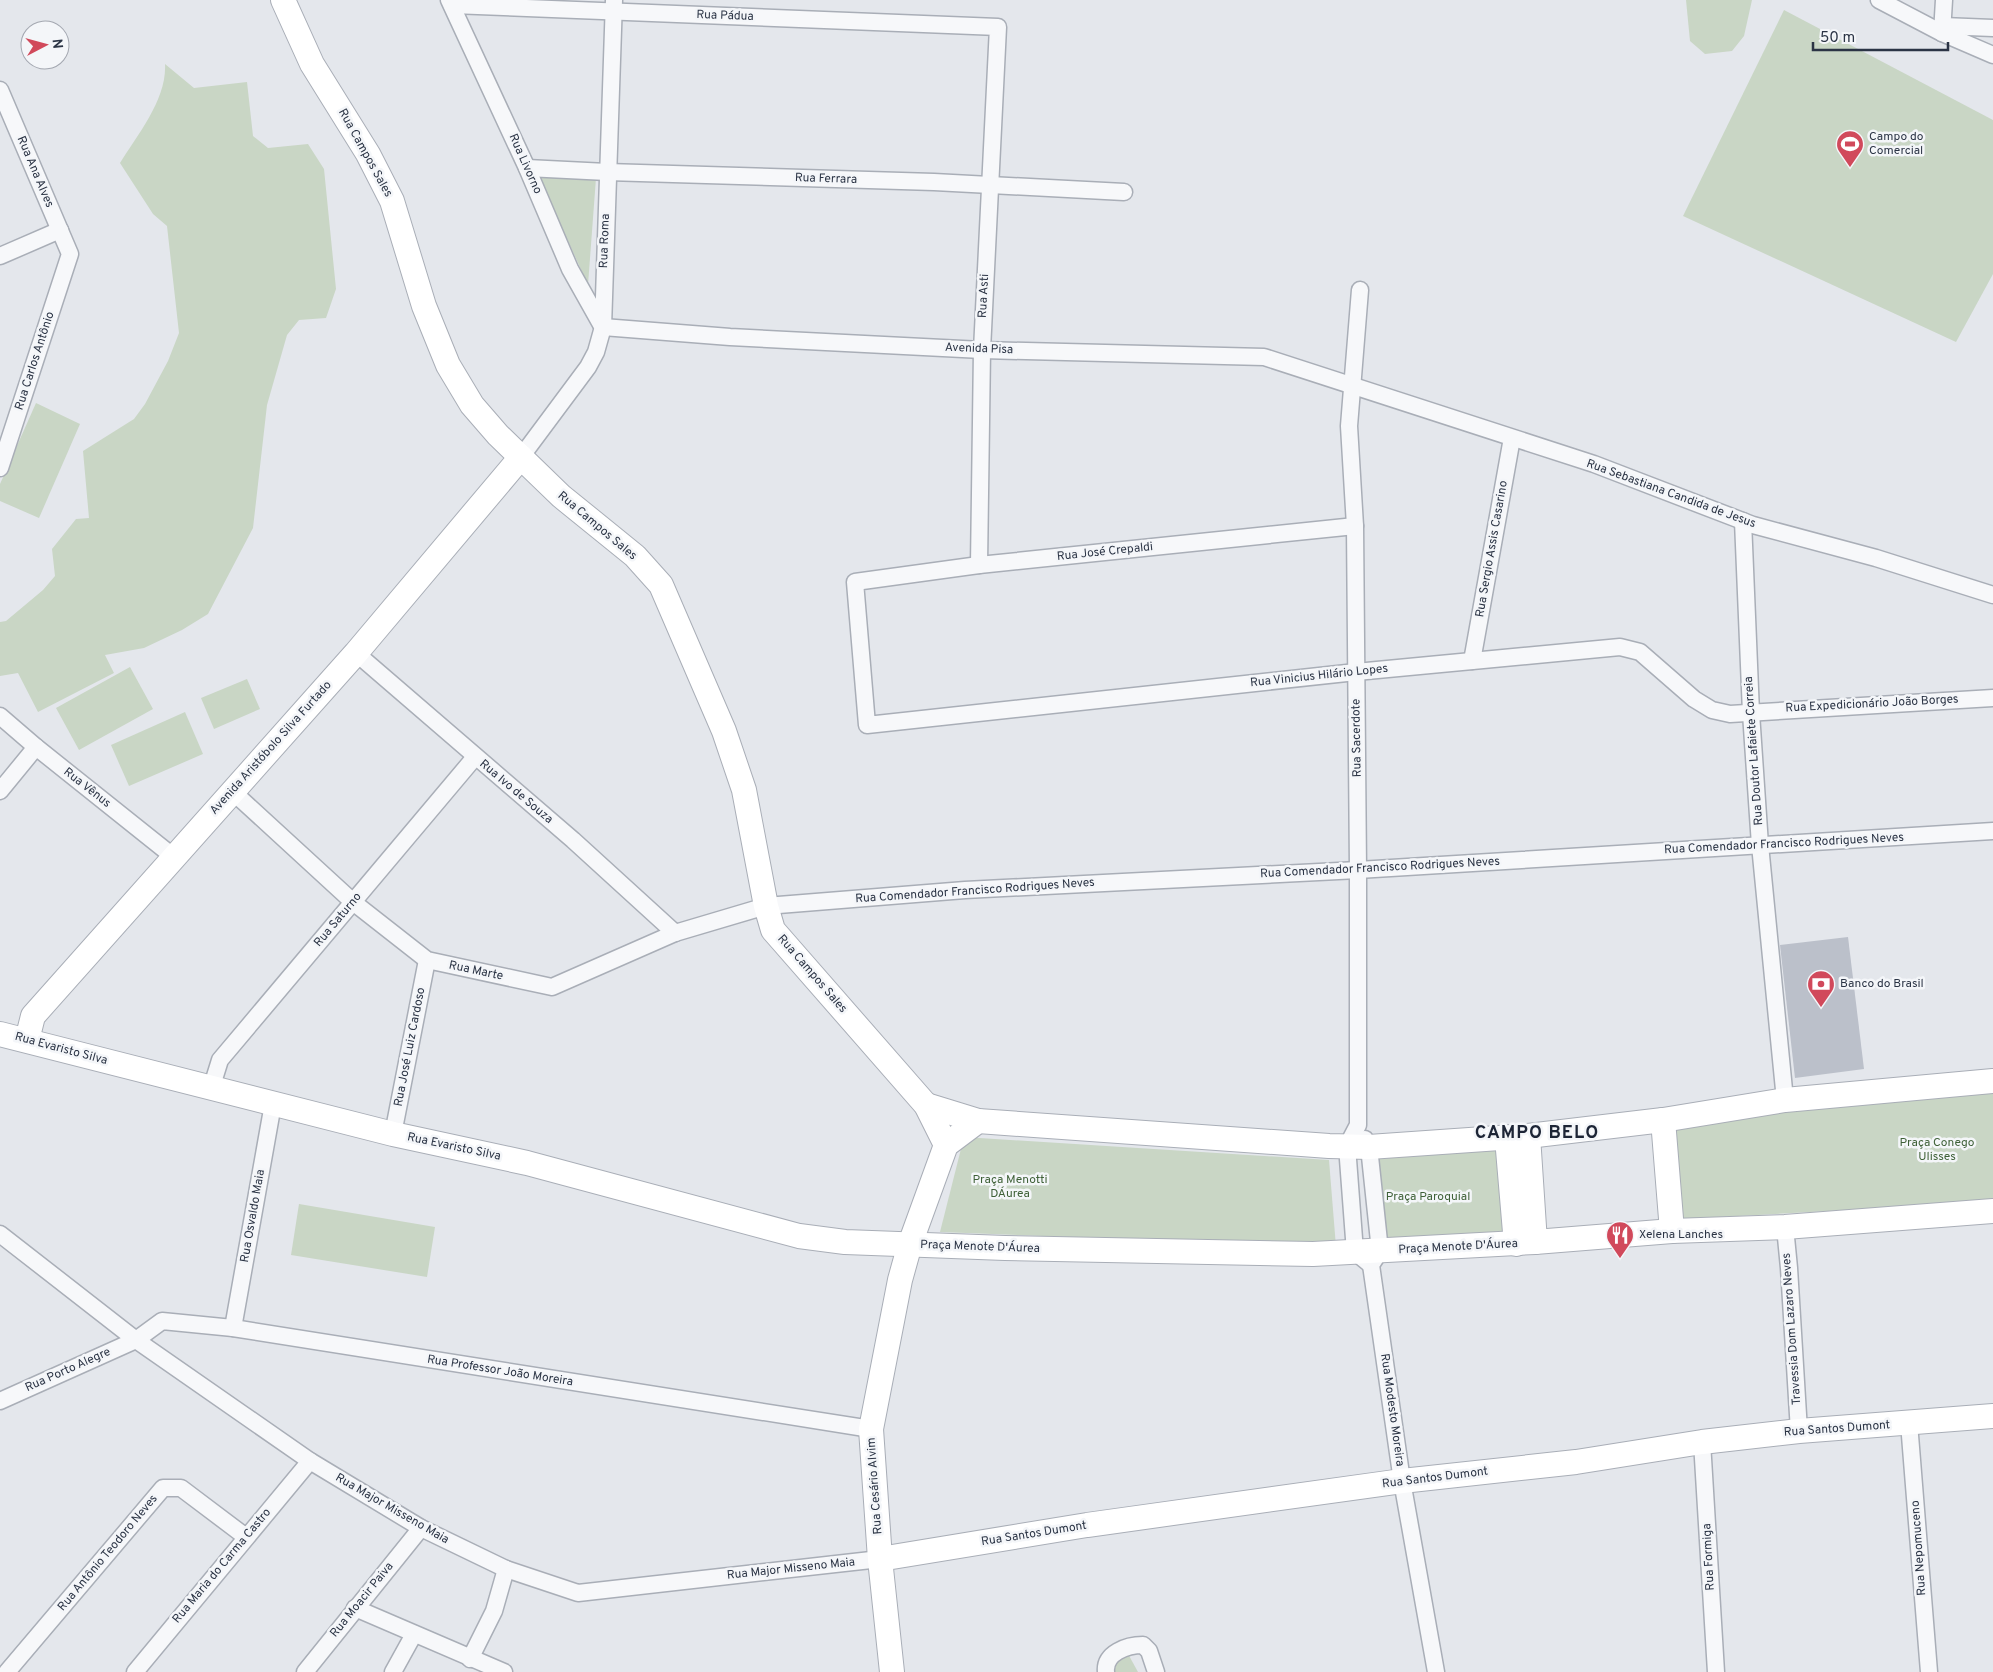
<svg xmlns="http://www.w3.org/2000/svg" width="1993" height="1672" viewBox="0 0 1993 1672" font-family="Overpass,sans-serif">
<style>
.green{fill:#c9d6c5}
.building{fill:#bbc0ca}
.lines{fill:none;stroke-linecap:round;stroke-linejoin:round}
.street-casing{stroke:#a9aeb7;stroke-width:19}
.secondary-casing{stroke:#a9aeb7;stroke-width:26}
.street{stroke:#f7f8fa;stroke-width:16}
.secondary{stroke:#fff;stroke-width:24}
.labels{text-anchor:middle;dominant-baseline:central;stroke-width:5;stroke-linejoin:round;paint-order:stroke}
.street-label{font-size:12px;fill:#2b3445;stroke:#f4f6f9}
.poi-label{font-size:12px;fill:#2b3445;stroke:#f4f6f9;text-anchor:start}
.park-label{font-size:12px;fill:#3f6138;stroke:#f4f6f9}
.district-label{font-size:18px;font-weight:bold;letter-spacing:1px;fill:#1d2536;stroke:#f4f6f9}
</style>
<rect width="100%" height="100%" fill="#e4e7ec"/>
<g class="green">
<polygon points="1686,0 1752,0 1744,36 1732,51 1705,54 1690,41"/>
<polygon points="1784,10 1993,120 1993,274 1956,342 1683,216"/>
<path d="M165,64L194,88L247,82L253,136L268,148L308,144L324,169L336,289L326,318L299,320L287,335L267,405L253,528L208,614L182,630L144,648L105,655L114,673L38,712L18,673L0,676V622L6,621L43,590L55,576L52,549L76,519L89,518L83,451L134,419L145,404L168,361L179,333L167,226L153,214L120,163C138,134 167,99 165,64Z"/>
<polygon points="538,175 596,178 588,285"/>
<polygon points="36,403 80,424 39,518 0,501 0,484"/>
<polygon points="130,667 153,709 79,750 56,708"/>
<polygon points="247,679 260,709 214,729 201,698"/>
<polygon points="185,712 203,754 129,786 111,745"/>
<polygon points="1993,1088 1993,1202 1683,1219 1675,1131 1682,1125 1788,1110"/>
<polygon points="964,1137 1329,1160 1336,1247 940,1232"/>
<polygon points="1503,1148 1511,1231 1385,1244 1376,1159"/>
<polygon points="299,1204 435,1227 427,1277 291,1255"/>
<polygon points="1127,1652 1138,1672 1108,1672"/>
</g>
<polygon class="building" points="1848,937 1864,1069 1795,1078 1780,945"/>
<g class="lines">
<g class="street-casing">
<g id="street">
<polyline points="449,0 527,168 570,269 602,326"/>
<polyline points="1879,0 1942,33 1993,55"/>
<polyline points="452,5 998,27 982,350 979,565"/>
<polyline points="1943,26 1993,28"/>
<polyline points="1942,33 1944,0"/>
<polyline points="0,90 70,254 0,468"/>
<polyline points="527,168 607,172 934,182 1124,192"/>
<polyline points="0,256 60,230"/>
<polyline points="1360,290 1349,426 1355,526 1358,870 1358,1125 1347,1146 1355,1252 1371,1265"/>
<polyline points="603,327 730,337 982,350 1264,357 1594,464 1753,525 1876,558 1993,595"/>
<polyline points="521,457 588,367 596,352 603,327 614,0"/>
<polyline points="1743,521 1751,713 1760,845 1785,1100"/>
<polyline points="1355,526 979,565 855,582 867,725 1356,672 1620,647 1640,652 1694,699 1712,710 1730,714 1993,698"/>
<polyline points="356,653 573,840 675,933"/>
<polyline points="1472,661 1512,438"/>
<polyline points="0,716 36,747 175,858"/>
<polyline points="0,791 36,747"/>
<polyline points="232,791 353,902 427,960 552,987 675,933 766,906 965,890 1358,870 1993,831"/>
<polyline points="211,1089 220,1060 475,757"/>
<polyline points="393,1134 427,960"/>
<polyline points="1365,1139 1369,1147 1380,1251 1371,1265 1402,1481 1436,1672"/>
<polyline points="1785,1227 1789,1268 1799,1431"/>
<polyline points="0,1234 136,1340 310,1461 421,1528 506,1569 578,1593 880,1559"/>
<polyline points="233,1328 273,1104"/>
<polyline points="0,1401 136,1340 162,1321 233,1328 871,1429"/>
<polyline points="1909,1423 1929,1672"/>
<polyline points="1702,1442 1716,1672"/>
<polyline points="355,1608 504,1672"/>
<polyline points="470,1659 494,1611 506,1569"/>
<polyline points="7,1672 163,1488 181,1488 246,1537"/>
<polyline points="135,1672 310,1461"/>
<polyline points="305,1672 421,1528"/>
<polyline points="393,1672 414,1634"/>
<path d="M1106,1672C1104,1653 1127,1645 1143,1645L1149,1651L1156,1672"/>
</g>
</g>
<g class="secondary-casing">
<g id="secondary">
<polyline points="283,0 312,64 368,154 392,201 424,306 448,365 472,405 498,435 561,496 635,556 661,585 724,731 744,790 766,906 773,930 926,1105 946,1145"/>
<polyline points="0,1034 393,1134 527,1163 799,1236 845,1242 1005,1248 1313,1254 1535,1242 1672,1231 1785,1227 1993,1211"/>
<polyline points="27,1040 33,1016 356,653 521,457"/>
<polyline points="926,1105 978,1121 1329,1146 1369,1147 1528,1136 1663,1120 1785,1100 1993,1081"/>
<polyline points="1663,1120 1672,1231"/>
<polyline points="1528,1136 1535,1242"/>
<polyline points="1507,1138 1516,1244"/>
<polyline points="880,1559 1087,1525 1402,1481 1576,1462 1702,1442 1799,1431 1993,1416"/>
<polyline points="892,1672 880,1559 871,1429 900,1280 910,1244 946,1145 978,1121"/>
</g>
</g>
<use href="#street" class="street"/>
<use href="#secondary" class="secondary"/>
</g>
<defs>
<g id="stadium-pin" transform="scale(1.4375)"><path d="M0 17L-7.5 6A9.5 9.5 0 1 1 7.5 6Z" fill="#d1495b" stroke="#f4f6f9"/><path d="M0-5a6.5 5 0 1 0 0 10a6.5 5 0 1 0 0-10ZM-3.5-1.8h7v3.6h-7Z" fill="#fff"/></g>
<g id="bank-pin" transform="scale(1.4375)"><path d="M0 17L-7.5 6A9.5 9.5 0 1 1 7.5 6Z" fill="#d1495b" stroke="#f4f6f9"/><path d="M-6-4H6V4H-6ZM0-2.3a2.3 2.3 0 1 0 0 4.6a2.3 2.3 0 1 0 0-4.6Z" fill="#fff"/></g>
<g id="restaurant-pin" transform="scale(1.4375)"><path d="M0 17L-7.5 6A9.5 9.5 0 1 1 7.5 6Z" fill="#d1495b" stroke="#f4f6f9"/><path d="M-5-6h1v4h1v-4h1v4h1v-4h1v5L-1.5 .5V6h-2V.5L-5-1ZM5-6V6H3V1.5H1.5Q1.5-4 5-6Z" fill="#fff"/></g>
</defs>
<g fill-rule="evenodd">
<use href="#stadium-pin" x="1850" y="144"/>
<use href="#bank-pin" x="1821" y="984"/>
<use href="#restaurant-pin" x="1620" y="1235"/>
</g>
<g class="labels">
<g class="street-label">
<text transform="translate(725 16) rotate(2)">Rua Pádua</text>
<text transform="translate(365 153) rotate(61)">Rua Campos Sales</text>
<text transform="translate(525 164) rotate(66)">Rua Livorno</text>
<text transform="translate(35 172) rotate(67)">Rua Ana Alves</text>
<text transform="translate(826 179) rotate(2)">Rua Ferrara</text>
<text transform="translate(605 241) rotate(-88)">Rua Roma</text>
<text transform="translate(984 296) rotate(-87)">Rua Asti</text>
<text transform="translate(979 349) rotate(2)">Avenida Pisa</text>
<text transform="translate(35 361) rotate(-72)">Rua Carlos Antônio</text>
<text transform="translate(1671 494) rotate(20)">Rua Sebastiana Candida de Jesus</text>
<text transform="translate(597 526) rotate(40)">Rua Campos Sales</text>
<text transform="translate(1492 549) rotate(-80)">Rua Sergio Assis Casarino</text>
<text transform="translate(1105 552) rotate(-6)">Rua José Crepaldi</text>
<text transform="translate(1319 676) rotate(-6)">Rua Vinicius Hilário Lopes</text>
<text transform="translate(1872 704) rotate(-3)">Rua Expedicionário João Borges</text>
<text transform="translate(1357 738) rotate(-91)">Rua Sacerdote</text>
<text transform="translate(271 748) rotate(-48)">Avenida Aristóbolo Silva Furtado</text>
<text transform="translate(1754 751) rotate(-94)">Rua Doutor Lafaiete Correia</text>
<text transform="translate(87 788) rotate(38)">Rua Vênus</text>
<text transform="translate(516 792) rotate(40)">Rua Ivo de Souza</text>
<text transform="translate(1784 844) rotate(-3)">Rua Comendador Francisco Rodrigues Neves</text>
<text transform="translate(1380 868) rotate(-3)">Rua Comendador Francisco Rodrigues Neves</text>
<text transform="translate(975 891) rotate(-4)">Rua Comendador Francisco Rodrigues Neves</text>
<text transform="translate(338 920) rotate(-50)">Rua Saturno</text>
<text transform="translate(476 971) rotate(12)">Rua Marte</text>
<text transform="translate(812 974) rotate(49)">Rua Campos Sales</text>
<text transform="translate(410 1047) rotate(-79)">Rua José Luiz Cardoso</text>
<text transform="translate(61 1049) rotate(15)">Rua Evaristo Silva</text>
<text transform="translate(454 1147) rotate(12)">Rua Evaristo Silva</text>
<text transform="translate(253 1216) rotate(-80)">Rua Osvaldo Maia</text>
<text transform="translate(980 1247) rotate(2)">Praça Menote D'Áurea</text>
<text transform="translate(1458 1247) rotate(-3)">Praça Menote D'Áurea</text>
<text transform="translate(1792 1329) rotate(-94)">Travessia Dom Lazaro Neves</text>
<text transform="translate(68 1370) rotate(-24)">Rua Porto Alegre</text>
<text transform="translate(500 1371) rotate(9)">Rua Professor João Moreira</text>
<text transform="translate(1392 1410) rotate(82)">Rua Modesto Moreira</text>
<text transform="translate(1837 1429) rotate(-4)">Rua Santos Dumont</text>
<text transform="translate(1435 1478) rotate(-7)">Rua Santos Dumont</text>
<text transform="translate(875 1486) rotate(-94)">Rua Cesário Alvim</text>
<text transform="translate(392 1509) rotate(30)">Rua Major Misseno Maia</text>
<text transform="translate(1034 1534) rotate(-9)">Rua Santos Dumont</text>
<text transform="translate(1919 1548) rotate(-94)">Rua Nepomuceno</text>
<text transform="translate(108 1553) rotate(-50)">Rua Antônio Teodoro Neves</text>
<text transform="translate(1709 1557) rotate(-93)">Rua Formiga</text>
<text transform="translate(222 1566) rotate(-50)">Rua Maria do Carma Castro</text>
<text transform="translate(791 1569) rotate(-6)">Rua Major Misseno Maia</text>
<text transform="translate(362 1600) rotate(-51)">Rua Moacir Paiva</text>
</g>
<g class="poi-label">
<text x="1869" y="137">Campo do<tspan x="1869" dy="14">Comercial</tspan></text>
<text x="1840" y="984">Banco do Brasil</text>
<text x="1639" y="1235">Xelena Lanches</text>
</g>
<g class="park-label">
<text x="1937" y="1143">Praça Conego<tspan x="1937" dy="14">Ulisses</tspan></text>
<text x="1010" y="1180">Praça Menotti<tspan x="1010" dy="14">DÁurea</tspan></text>
<text x="1428" y="1197">Praça Paroquial</text>
</g>
<g class="district-label">
<text x="1537" y="1133">CAMPO BELO</text>
</g>
</g>
<g transform="translate(45 45) rotate(84)"><circle r="24" fill="#f4f6f9" stroke="#a4a8b1"/>
<path d="M0-4L9 19L0 12L-9 19Z" fill="#d1495b"/>
<text y="-8" font-size="14" font-weight="bold" text-anchor="middle" fill="#2b3445">N</text>
</g>
<path d="M1813 42v8h135v-8" fill="none" stroke="#2b3445" stroke-width="2.5"/>
<text x="1820" y="42" font-size="15" fill="#2b3445" stroke="#f4f6f9" stroke-width="4" paint-order="stroke">50 m</text>
</svg>
